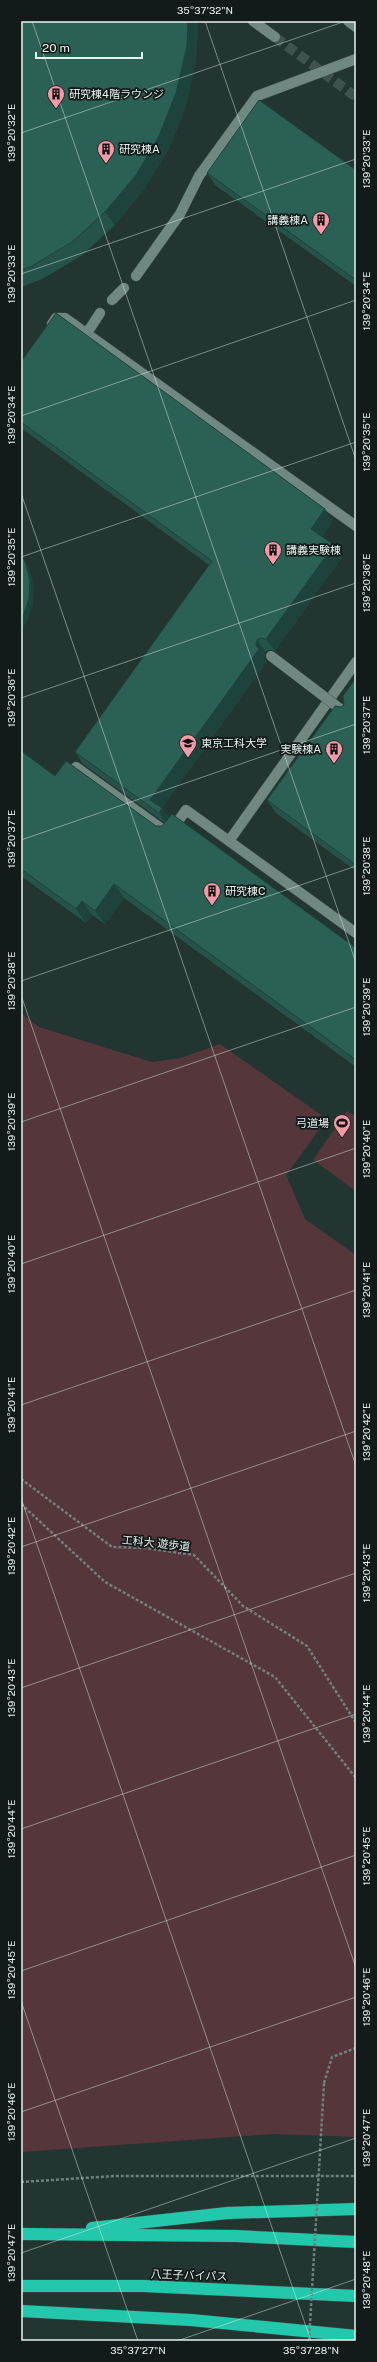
<svg xmlns="http://www.w3.org/2000/svg" width="377" height="2362" viewBox="0 0 377 2362" font-family="'Public Sans','Noto Sans JP',sans-serif">
<style>
.green{fill:#55363b}
.lines{fill:none;stroke-linecap:round;stroke-linejoin:round}
.minor-tunnel{stroke:#40524e;stroke-width:10;stroke-dasharray:10 5;stroke-linecap:butt}
.minor-casing{stroke:#3f504d;stroke-width:11}
.highway-casing{stroke:#3f504d;stroke-width:13}
.path{stroke:#70807d;stroke-width:2.5;stroke-dasharray:3 2;stroke-linecap:butt}
.minor{stroke:#718781;stroke-width:10}
.highway{stroke:#23c7ab;stroke-width:12}
.minor-bridge-casing{stroke:#3f504d;stroke-width:11;stroke-linecap:butt}
.path-bridge{stroke:#70807d;stroke-width:2.5;stroke-dasharray:3 2;stroke-linecap:butt}
.minor-bridge{stroke:#718781;stroke-width:10}
.wall{fill:#255349}
.shaded-wall{fill:#1e433c}
.building{fill:#2b6055;stroke:#1e433c}
.ticks{fill:none;stroke:#e7f3f0;stroke-width:1;stroke-opacity:0.45}
.labels{text-anchor:middle;dominant-baseline:central;stroke-width:3.5;stroke-linejoin:round;paint-order:stroke}
.poi-label{font-size:11px;fill:#e7f3f0;stroke:#121b19;text-anchor:start}
.street-label{font-size:11px;fill:#e7f3f0;stroke:#121b19}
.neatline{fill:none;stroke:#e7f3f0;stroke-width:1.5}
.ticks-label{font-size:10px;text-anchor:middle;fill:#e7f3f0}
</style>
<rect width="100%" height="100%" fill="#223531"/>
<g class="green">
<polygon points="21,1013 39,1027 152,1062 181,1058 220,1044 327,1119 286,1175 305,1219 356,1255 356,2137 273,2134 21,2152"/>
<polygon points="347,1111 356,1117 356,1191 313,1160"/>
</g>
<g class="lines">
<polyline class="minor-tunnel" points="275,37 356,97"/>
<g class="minor-casing">
<g id="minor">
<polyline points="253,21 275,37"/>
<polyline points="348,21 356,27"/>
<polyline points="136,276 180,214 199,176 257,96 356,59"/>
<polyline points="112,300 124,288"/>
<polyline points="52,324 56,318 65,318 356,526"/>
<polyline points="87,333 100,313"/>
<polyline points="76,767 169,834 186,810 229,841 356,662"/>
<polyline points="229,841 356,933"/>
</g>
</g>
<g class="highway-casing">
<g id="highway">
<polyline points="92,2228 227,2213 356,2209"/>
<polyline points="21,2234 236,2236 356,2242"/>
<polyline points="21,2286 143,2286 356,2296"/>
<polyline points="21,2311 191,2320 356,2336"/>
</g>
</g>
<g class="path">
<polyline points="21,1479 112,1547 145,1548 194,1555 243,1606 307,1646 356,1723"/>
<polyline points="21,1504 105,1582 275,1677 356,1778"/>
<polyline points="324,2083 332,2057 356,2048"/>
<polyline points="21,2182 115,2176 356,2176"/>
</g>
<use href="#minor" class="minor"/>
<use href="#highway" class="highway"/>
<g class="minor-bridge-casing">
<polyline id="minor-bridge" points="271,656 347,714"/>
</g>
<polyline class="path-bridge" points="309,2341 324,2083"/>
<use href="#minor-bridge" class="minor-bridge"/>
</g>
<g class="wall">
<polygon points="21,21 198,27 196,59 186,106 169,149 145,188 115,225 81,256 42,279 21,287"/>
<polygon points="356,170 356,286 215,185 207,173"/>
<polygon points="21,362 333,521 322,537 334,545 342,557 275,651 269,650 266,652 265,658 267,661 162,808 169,818 356,948 356,1067 124,898 105,924 92,915 86,923 21,876 21,751 55,776 156,826 162,826 165,823 83,764 75,752 209,565 21,428"/>
<polygon points="356,678 356,871 276,813 267,800 341,707 344,705"/>
</g>
<g class="shaded-wall">
<polygon points="188,21 198,21 198,27 196,59 186,106 169,149 145,188 115,225 105,212"/>
<polygon points="325,509 333,521 319,541 311,529"/>
<polygon points="334,545 342,557 275,651 266,639"/>
<polygon points="21,553 29,568 34,586 33,604 27,622 21,630"/>
<polygon points="257,640 266,652 265,658 267,661 159,812 150,800"/>
<polygon points="162,808 171,820 167,825 159,813"/>
<polygon points="114,884 124,898 105,924 95,911"/>
<polygon points="82,901 92,915 86,923 76,909"/>
</g>
<g class="building">
<polygon points="21,21 188,21 187,46 176,93 159,136 136,175 105,212 72,242 32,266 21,270"/>
<polygon points="259,100 356,170 356,280 207,173"/>
<polygon points="56,313 325,509 311,529 334,545 266,639 260,638 257,640 256,646 259,649 150,800 162,808 159,813 75,752 212,561 21,422 21,362"/>
<polygon points="21,554 25,562 30,580 29,599 23,616 21,619"/>
<polygon points="356,678 356,865 267,800 335,706 341,707 344,705 343,696"/>
<polygon points="21,751 55,776 66,761 156,826 162,826 172,814 356,948 356,1060 114,884 95,911 82,901 76,909 21,869"/>
</g>
<path class="ticks" d="M32,21L356,963M205,21L356,460M21,133L346,21M21,274L356,159M21,416L356,300M21,493L356,1466M21,557L356,442M21,698L356,583M21,840L356,724M21,981L356,866M21,995L356,1968M21,1122L356,1007M21,1264L356,1148M21,1405L356,1290M21,1498L311,2341M21,1547L356,1431M21,1688L356,1573M21,1829L356,1714M21,1971L356,1855M21,2001L138,2341M21,2112L356,1997M21,2253L356,2138M177,2341L356,2279"/>
<defs>
<g id="building-pin" transform="scale(0.9)"><path d="M0 17L-7.5 6A9.5 9.5 0 1 1 7.5 6Z" fill="#f39aa9" stroke="#121b19"/><path d="M-4-6H4V6H1V3H-1V6H-4ZM-2.5-4.3h1.7v1.8h-1.7ZM.8-4.3h1.7v1.8H.8ZM-2.5-1h1.7V.8h-1.7ZM.8-1h1.7V.8H.8Z" fill="#111"/></g>
<g id="university-pin" transform="scale(0.9)"><path d="M0 17L-7.5 6A9.5 9.5 0 1 1 7.5 6Z" fill="#f39aa9" stroke="#121b19"/><path d="M0-5L7-2L0 1L-7-2ZM-4 1L0 2.5L4 1V4Q0 6-4 4Z" fill="#111"/></g>
<g id="stadium-pin" transform="scale(0.9)"><path d="M0 17L-7.5 6A9.5 9.5 0 1 1 7.5 6Z" fill="#f39aa9" stroke="#121b19"/><path d="M0-5a6.5 5 0 1 0 0 10a6.5 5 0 1 0 0-10ZM-3.5-1.8h7v3.6h-7Z" fill="#111"/></g>
</defs>
<g fill-rule="evenodd">
<use href="#building-pin" x="56" y="94"/>
<use href="#building-pin" x="106" y="149"/>
<use href="#building-pin" x="321" y="220"/>
<use href="#building-pin" x="273" y="550"/>
<use href="#university-pin" x="188" y="743"/>
<use href="#building-pin" x="334" y="749"/>
<use href="#building-pin" x="212" y="891"/>
<use href="#stadium-pin" x="342" y="1123"/>
</g>
<g class="labels">
<g class="poi-label">
<text x="69" y="94">研究棟4階ラウンジ</text>
<text x="119" y="149">研究棟A</text>
<text x="308" y="220" text-anchor="end">講義棟A</text>
<text x="286" y="550">講義実験棟</text>
<text x="201" y="743">東京工科大学</text>
<text x="321" y="749" text-anchor="end">実験棟A</text>
<text x="225" y="891">研究棟C</text>
<text x="329" y="1123" text-anchor="end">弓道場</text>
</g>
<g class="street-label">
<text transform="translate(156 1543) rotate(6)">工科大 遊歩道</text>
<text transform="translate(189 2275) rotate(2)">八王子バイパス</text>
</g>
</g>
<rect width="377" height="2362" fill="none" stroke="#121b19" stroke-width="44"/>
<path d="M36 52v6h106v-6" fill="none" stroke="#e7f3f0" stroke-width="2"/>
<text x="42" y="52" font-size="12" fill="#e7f3f0" stroke="#121b19" stroke-width="3" paint-order="stroke">20 m</text>
<rect x="22" y="22" width="333" height="2318" class="neatline"/>
<g class="ticks-label">
<text x="205" y="14">35°37'32"N</text>
<text transform="translate(11 133) rotate(-90)" y="4">139°20'32"E</text>
<text transform="translate(366 159) rotate(-90)" y="4">139°20'33"E</text>
<text transform="translate(11 274) rotate(-90)" y="4">139°20'33"E</text>
<text transform="translate(366 301) rotate(-90)" y="4">139°20'34"E</text>
<text transform="translate(11 415) rotate(-90)" y="4">139°20'34"E</text>
<text transform="translate(366 442) rotate(-90)" y="4">139°20'35"E</text>
<text transform="translate(11 557) rotate(-90)" y="4">139°20'35"E</text>
<text transform="translate(366 583) rotate(-90)" y="4">139°20'36"E</text>
<text transform="translate(11 698) rotate(-90)" y="4">139°20'36"E</text>
<text transform="translate(366 725) rotate(-90)" y="4">139°20'37"E</text>
<text transform="translate(11 839) rotate(-90)" y="4">139°20'37"E</text>
<text transform="translate(366 866) rotate(-90)" y="4">139°20'38"E</text>
<text transform="translate(11 981) rotate(-90)" y="4">139°20'38"E</text>
<text transform="translate(366 1007) rotate(-90)" y="4">139°20'39"E</text>
<text transform="translate(11 1122) rotate(-90)" y="4">139°20'39"E</text>
<text transform="translate(366 1149) rotate(-90)" y="4">139°20'40"E</text>
<text transform="translate(11 1264) rotate(-90)" y="4">139°20'40"E</text>
<text transform="translate(366 1290) rotate(-90)" y="4">139°20'41"E</text>
<text transform="translate(11 1405) rotate(-90)" y="4">139°20'41"E</text>
<text transform="translate(366 1432) rotate(-90)" y="4">139°20'42"E</text>
<text transform="translate(11 1546) rotate(-90)" y="4">139°20'42"E</text>
<text transform="translate(366 1573) rotate(-90)" y="4">139°20'43"E</text>
<text transform="translate(11 1688) rotate(-90)" y="4">139°20'43"E</text>
<text transform="translate(366 1714) rotate(-90)" y="4">139°20'44"E</text>
<text transform="translate(11 1829) rotate(-90)" y="4">139°20'44"E</text>
<text transform="translate(366 1856) rotate(-90)" y="4">139°20'45"E</text>
<text transform="translate(11 1970) rotate(-90)" y="4">139°20'45"E</text>
<text transform="translate(366 1997) rotate(-90)" y="4">139°20'46"E</text>
<text transform="translate(11 2112) rotate(-90)" y="4">139°20'46"E</text>
<text transform="translate(366 2138) rotate(-90)" y="4">139°20'47"E</text>
<text transform="translate(11 2253) rotate(-90)" y="4">139°20'47"E</text>
<text transform="translate(366 2280) rotate(-90)" y="4">139°20'48"E</text>
<text x="138" y="2354">35°37'27"N</text>
<text x="311" y="2354">35°37'28"N</text>
</g>
</svg>
